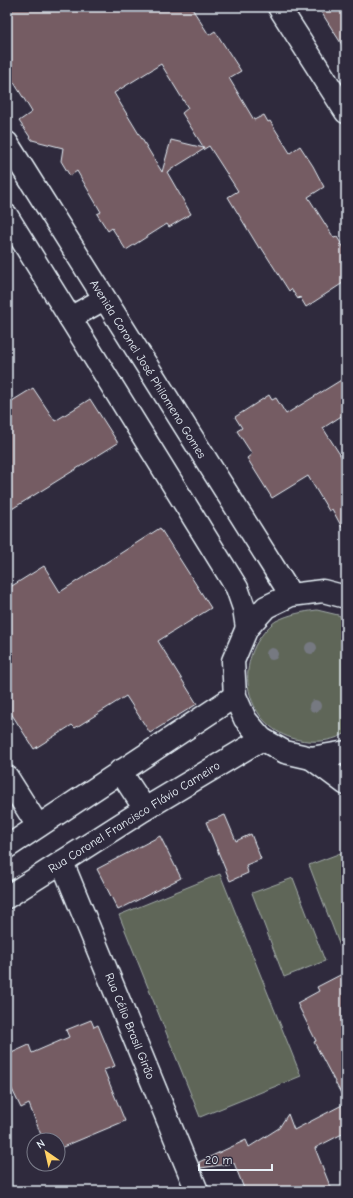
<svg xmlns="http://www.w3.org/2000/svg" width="353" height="1198" viewBox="0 0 353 1198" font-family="'Comic Neue',sans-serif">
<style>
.green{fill:#5e6659;stroke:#a3aca8}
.building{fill:#745c64;stroke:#e8f1f8;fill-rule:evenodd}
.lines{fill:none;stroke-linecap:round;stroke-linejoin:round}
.minor-casing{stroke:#e8f1f8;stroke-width:25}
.secondary-casing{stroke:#e8f1f8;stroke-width:25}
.minor{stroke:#2f2a3d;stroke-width:22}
.secondary{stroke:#2f2a3d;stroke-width:22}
.tree{fill:#767981}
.labels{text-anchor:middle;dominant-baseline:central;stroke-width:3;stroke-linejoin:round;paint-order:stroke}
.street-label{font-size:12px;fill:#e8f1f8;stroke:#2f2a3d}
</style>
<rect width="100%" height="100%" fill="#2f2a3d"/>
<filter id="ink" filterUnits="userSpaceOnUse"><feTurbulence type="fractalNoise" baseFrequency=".025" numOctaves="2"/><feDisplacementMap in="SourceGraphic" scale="8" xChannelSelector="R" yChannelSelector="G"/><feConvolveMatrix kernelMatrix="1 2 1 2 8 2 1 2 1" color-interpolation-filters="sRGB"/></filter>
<g filter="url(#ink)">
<g class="green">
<path d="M317,610L338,615L346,619V733C335,740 321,742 308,741C260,738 234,689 255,646C260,637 267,627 276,621C290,614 302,612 317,610Z"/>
<polygon points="346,851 346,947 341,949 309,865"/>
<polygon points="220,874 301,1076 200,1117 119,915"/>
<polygon points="293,878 325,961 284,977 252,893"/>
</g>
<g class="building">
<path d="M7,7H191L209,35L215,31L241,71L229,78L254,120L264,115L268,122L270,121L290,153L300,146L313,166L324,187L308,197L334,238L337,237L346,251V281L306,307L300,297L298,299L291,289L289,291L261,247L259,248L228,197L238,191L209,146L167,172L191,214L169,227L167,224L126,250L112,228L108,231L97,214L101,212L77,171L70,176L61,161L63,148L32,140L19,121L32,112L7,71ZM161,64L188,108L182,113L204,148L171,140L162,172L114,93Z"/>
<polygon points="318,7 346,7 346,51"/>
<polygon points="346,377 346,413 323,428 346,464 346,535 332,509 329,511 308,476 272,498 247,458 252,454 237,431 242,428 235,417 269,395 272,400 276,398 286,414"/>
<polygon points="33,388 55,421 90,399 118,443 7,512 7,404"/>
<polygon points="160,528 211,608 158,641 197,704 150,733 126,696 75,728 72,725 34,749 7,707 7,589 44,566 60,592"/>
<polygon points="225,815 236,841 251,834 261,859 246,865 248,873 230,881 206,822"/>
<polygon points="160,836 181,878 118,910 97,869"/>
<polygon points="346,972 346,1103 314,1042 316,1041 297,1003 319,991 317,987"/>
<polygon points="91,1020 94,1027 98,1025 115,1066 104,1070 125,1121 58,1149 58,1140 43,1140 29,1104 21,1108 7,1079 7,1055 29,1045 32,1053 69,1037 66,1030"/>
<polygon points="346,1103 346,1132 315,1148 332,1191 245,1191 234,1163 201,1168 199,1162 246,1140 249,1147 279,1128 288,1114 294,1130"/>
</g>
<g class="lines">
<g class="minor-casing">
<g id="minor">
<polyline points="279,7 346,112"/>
<polyline points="120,771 145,809"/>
<polyline points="7,777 38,826"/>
<polyline points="7,847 235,696"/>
<polyline points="62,862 197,1191"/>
<polyline points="7,897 145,809 262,739"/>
</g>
</g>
<g class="secondary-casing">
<g id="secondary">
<polyline points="7,143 291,595"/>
<polyline points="7,216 237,588 244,608 247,628"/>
<polyline points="70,318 104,299"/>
<polyline points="346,597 323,591 291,595 266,607 247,628 233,661 235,696 245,719 262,739 285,752 311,758 346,752"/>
<polyline points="311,758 346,784"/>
</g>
</g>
<use href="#minor" class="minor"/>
<use href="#secondary" class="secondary"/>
</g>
<g class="tree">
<circle cx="311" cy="648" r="6"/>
<circle cx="272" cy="654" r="6"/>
<circle cx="315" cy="706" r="6"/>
</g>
</g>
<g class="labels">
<g class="street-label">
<text transform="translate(148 369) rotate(58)">Avenida Coronel José Philomeno Gomes</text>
<text transform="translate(134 817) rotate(-32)">Rua Coronel Francisco Flávio Carneiro</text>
<text transform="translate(130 1026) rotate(68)">Rua Célio Brasil Girão</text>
</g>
</g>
<rect width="353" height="1198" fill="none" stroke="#2f2a3d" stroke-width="24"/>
<rect x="12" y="12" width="329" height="1174" fill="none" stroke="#e8f1f8" stroke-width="1.5" filter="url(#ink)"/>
<g transform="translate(46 1152) rotate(326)"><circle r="19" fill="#2f2a3d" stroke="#797a88"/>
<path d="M0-3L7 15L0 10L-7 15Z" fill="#ffd166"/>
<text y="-6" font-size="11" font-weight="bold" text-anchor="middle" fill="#e8f1f8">N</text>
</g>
<path d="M199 1164v6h73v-6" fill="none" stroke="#e8f1f8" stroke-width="2"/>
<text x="205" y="1164" font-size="12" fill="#e8f1f8" stroke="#2f2a3d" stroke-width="3" paint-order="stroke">20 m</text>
</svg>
